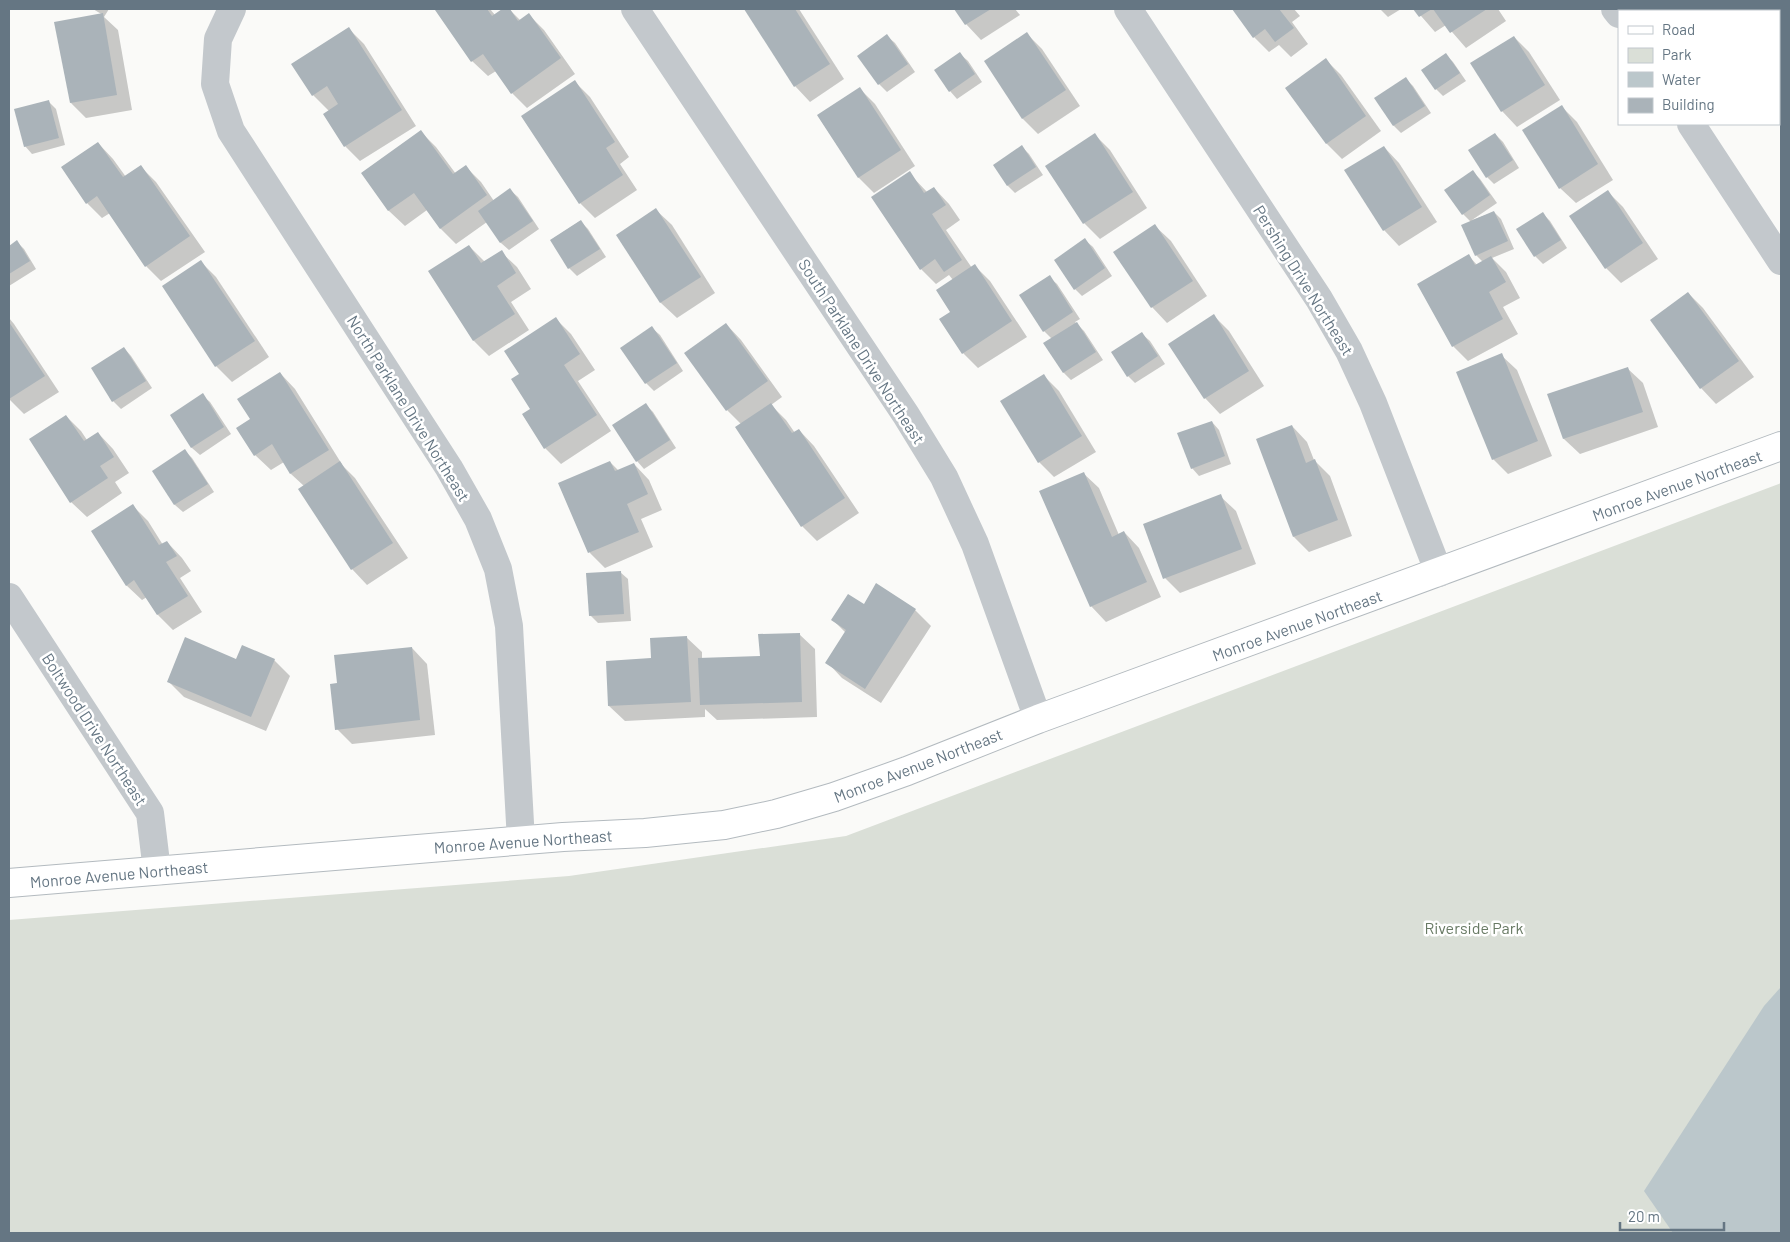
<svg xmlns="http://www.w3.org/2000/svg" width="1790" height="1242" viewBox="0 0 1790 1242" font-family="Barlow,sans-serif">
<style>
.green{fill:#dadfd7}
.water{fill:#bbc7cb}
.shadow{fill:#0003}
.building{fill:#aab3b9}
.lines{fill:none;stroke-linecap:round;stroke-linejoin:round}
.secondary-casing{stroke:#b3babf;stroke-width:30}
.street{stroke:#c3c8cc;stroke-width:28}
.secondary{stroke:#fff;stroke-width:28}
.labels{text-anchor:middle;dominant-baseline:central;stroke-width:5;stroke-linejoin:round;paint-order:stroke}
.street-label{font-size:16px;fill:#657683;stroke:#fff}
.park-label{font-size:16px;fill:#687a64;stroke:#fff}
</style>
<rect width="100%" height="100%" fill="#fafaf8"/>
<polygon class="green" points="1781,483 1781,1233 9,1233 9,920 569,876 846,836"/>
<polygon class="water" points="1781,987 1781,1233 1673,1233 1644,1191 1764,1006"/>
<g class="shadow">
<polygon points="93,9 109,9 104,17 118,30 132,110 86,118 71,103 56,23 103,15"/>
<polygon points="439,9 490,9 495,15 504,9 509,9 521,21 529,15 544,30 575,74 527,108 512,93 496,71 488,76 472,61 437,10"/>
<polygon points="745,9 799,9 844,79 810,102 795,86"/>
<polygon points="956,9 1015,9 1020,15 981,40 966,24"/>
<polygon points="1233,9 1294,9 1300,16 1292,22 1308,44 1291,57 1279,45 1269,52 1254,37"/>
<polygon points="1380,9 1401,9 1388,17"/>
<polygon points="1415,9 1498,9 1506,21 1466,48 1446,25 1435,32"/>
<polygon points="1732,9 1781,9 1781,62 1779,63 1779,11 1734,11"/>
<polygon points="349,29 364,44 416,126 360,161 345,146 329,111 313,95"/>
<polygon points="1027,34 1042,49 1080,106 1038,134 1023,119 985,61"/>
<polygon points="887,36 895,43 915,72 887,92 879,84"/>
<polygon points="1514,37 1529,52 1560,100 1517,127 1502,111"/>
<polygon points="960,54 968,61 982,82 957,99 950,91"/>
<polygon points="1446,55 1453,62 1466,81 1443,96 1436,89"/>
<polygon points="1326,60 1341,75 1381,131 1342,159 1327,144 1287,88"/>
<polygon points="1781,75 1781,99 1779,95 1779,77"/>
<polygon points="1406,79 1413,86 1431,113 1401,133 1394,126 1376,99"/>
<polygon points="575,82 590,97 629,157 620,164 637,190 595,218 580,203"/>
<polygon points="860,89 875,104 915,166 874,193 859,178 818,116"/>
<polygon points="48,101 56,109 65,145 32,154 25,146"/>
<polygon points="1562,107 1577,122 1613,180 1576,203 1560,188"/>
<polygon points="421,132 436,147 456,174 466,167 481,182 494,201 510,190 518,197 539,229 509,250 501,243 487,222 456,244 441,229 427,210 405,226 389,211 362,173"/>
<polygon points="1495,134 1503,142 1519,168 1494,184 1487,177"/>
<polygon points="1095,135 1110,150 1147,208 1100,239 1084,223 1047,166"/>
<polygon points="98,143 113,159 126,177 141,167 156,182 205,252 161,281 146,266 110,213 102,218 87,203"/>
<polygon points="1022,147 1029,154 1043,175 1015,193 1008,186 994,165"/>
<polygon points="1384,147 1399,163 1437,222 1399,246 1384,230"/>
<polygon points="1472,171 1480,179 1497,203 1472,220 1494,212 1501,219 1514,249 1492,258 1506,272 1520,298 1503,307 1518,334 1468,361 1453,346 1469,256 1477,265 1483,262 1476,255 1471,222 1463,214"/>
<polygon points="909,173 927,192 934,188 949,204 960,220 946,230 972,268 975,266 990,281 1027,337 978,368 963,353 952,313 953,280 949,275 936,284 921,269"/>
<polygon points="1608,192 1623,207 1658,259 1621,283 1606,268"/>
<polygon points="656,210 672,225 715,293 677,318 661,303 617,235"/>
<polygon points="1542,213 1550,221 1567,248 1543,264 1535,256"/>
<polygon points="580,221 588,229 606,257 577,276 569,268 551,240"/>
<polygon points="1155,226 1171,241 1207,296 1167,323 1152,307"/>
<polygon points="1085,240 1093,247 1112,276 1082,296 1075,289"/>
<polygon points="17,242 24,249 36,269 9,286 9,247"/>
<polygon points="469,246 485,262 501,252 517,267 531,289 511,302 529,330 489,356 474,341 430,272"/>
<polygon points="201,262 216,277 269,357 232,382 216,366 163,286"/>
<polygon points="1049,277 1057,284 1080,319 1075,322 1084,331 1103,360 1071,380 1064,373 1045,343 1052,339 1044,331"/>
<polygon points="1688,293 1703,308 1754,377 1716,404 1701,388 1651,320"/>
<polygon points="1214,316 1229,331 1264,386 1220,414 1205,398"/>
<polygon points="9,318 14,324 59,392 24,414 9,399"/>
<polygon points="556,319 571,334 595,370 578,381 611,431 561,464 545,448 523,415 532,409 521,375"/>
<polygon points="726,324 741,340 782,397 771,405 786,420 795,433 799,430 814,446 859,513 817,541 802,526 741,424 727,410"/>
<polygon points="652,328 660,335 683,371 654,391 646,383 622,348"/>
<polygon points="1142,334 1150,341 1165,364 1135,383 1128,376"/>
<polygon points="124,348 131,356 152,388 121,409 113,401 93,369"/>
<polygon points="1501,355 1517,370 1552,456 1508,474 1493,459"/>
<polygon points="1627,368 1643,383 1658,427 1580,454 1564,439 1549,395"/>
<polygon points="280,373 295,389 343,466 355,478 408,558 367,585 352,569 304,486 291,474 284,462 271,470 255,455 252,419"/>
<polygon points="1044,376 1059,391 1096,452 1054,477 1039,462"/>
<polygon points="202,395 210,402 231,434 200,455 192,448 171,416"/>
<polygon points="646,405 653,412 676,448 644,469 637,461"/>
<polygon points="66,416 81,431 87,440 98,433 113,449 129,473 115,482 122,493 87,517 71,502"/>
<polygon points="1212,422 1219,430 1231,464 1199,476 1192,468"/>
<polygon points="1292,426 1307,442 1314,460 1330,476 1352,536 1309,552 1294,537"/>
<polygon points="185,451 192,458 214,492 183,512 175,505 154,471"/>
<polygon points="610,462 619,471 634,464 649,480 662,510 641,519 653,547 605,568 590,553 559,484"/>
<polygon points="1083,473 1099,488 1119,535 1124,532 1139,548 1161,597 1106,622 1091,606"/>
<polygon points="1220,496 1236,511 1256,564 1180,593 1165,578"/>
<polygon points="133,506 148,521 163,545 167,542 182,558 191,571 180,578 202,612 173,630 158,615 147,597 142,600 126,585"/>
<polygon points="620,572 628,579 631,621 598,623 590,615"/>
<polygon points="877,585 915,610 931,626 881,703 842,678 827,662 846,633 833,620 864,606"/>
<polygon points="799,634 815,649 817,717 717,720 705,709 705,717 625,721 609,706 653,659 686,637 702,652 702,659 761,657"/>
<polygon points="412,648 427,664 435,735 352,744 337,729 338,684"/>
<polygon points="274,660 290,676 266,731 184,697 168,681 237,661"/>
</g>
<g class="building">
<polygon points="437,9 487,9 492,16 502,9 510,9 518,21 529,13 561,58 511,94 483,54 471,62 435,10"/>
<polygon points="744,9 795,9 830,64 794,87"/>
<polygon points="954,9 991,9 965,25"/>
<polygon points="1232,9 1279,9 1294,28 1275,42 1265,29 1253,38"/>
<polygon points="1413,9 1432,9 1419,17"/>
<polygon points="1433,9 1487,9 1450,33"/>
<polygon points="1731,9 1781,9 1781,37 1779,38 1779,11 1733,11"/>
<polygon points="103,13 117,95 70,103 54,22"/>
<polygon points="349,27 402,110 344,147 323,114 338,104 327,86 312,96 291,64"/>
<polygon points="1027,32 1066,90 1022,119 984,61"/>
<polygon points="887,34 908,64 878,85 857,56"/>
<polygon points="1514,36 1545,85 1501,112 1470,63"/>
<polygon points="960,52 975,74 949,92 934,70"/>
<polygon points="1446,53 1460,73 1435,90 1421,70"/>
<polygon points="1326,58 1366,116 1326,144 1285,88"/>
<polygon points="1406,77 1425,106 1393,126 1374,98"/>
<polygon points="575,80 615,142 606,148 623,175 579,204 521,116"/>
<polygon points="860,87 901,150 858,178 817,115"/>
<polygon points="49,100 59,138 24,147 14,109"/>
<polygon points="1562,105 1598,164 1559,189 1522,130"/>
<polygon points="421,130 453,174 466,165 487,195 440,229 414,193 388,211 361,173"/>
<polygon points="1095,133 1133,192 1083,224 1045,166"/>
<polygon points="1495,133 1513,160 1486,178 1468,150"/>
<polygon points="98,142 123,177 141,165 190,236 145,267 97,196 86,204 61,167"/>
<polygon points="1022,145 1036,167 1007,186 993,165"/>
<polygon points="1384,146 1422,207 1383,231 1344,170"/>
<polygon points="1473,170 1490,195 1462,215 1444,190"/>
<polygon points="910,171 924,193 934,187 946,205 932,214 962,260 944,272 935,259 920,270 871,197"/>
<polygon points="510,188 533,221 500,243 478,211"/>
<polygon points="1608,190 1643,243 1605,269 1569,216"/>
<polygon points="656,208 701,277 660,303 616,235"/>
<polygon points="1494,211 1508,241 1475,256 1461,225"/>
<polygon points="1543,212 1561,240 1534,257 1516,229"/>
<polygon points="581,220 600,249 568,269 550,240"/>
<polygon points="1155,224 1193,281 1151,308 1113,252"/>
<polygon points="1085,238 1105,268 1074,290 1054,260"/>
<polygon points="17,240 30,261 9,274 9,246"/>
<polygon points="469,245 481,263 502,250 516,273 497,286 515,314 473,341 428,271"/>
<polygon points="1469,254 1475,265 1491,256 1506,282 1489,292 1503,319 1452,347 1417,284"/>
<polygon points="201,260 255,341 215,367 162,286"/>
<polygon points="975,264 1012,321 962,354 939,319 950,312 936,290"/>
<polygon points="1050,275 1073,312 1043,332 1019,295"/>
<polygon points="1688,292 1739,361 1700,389 1650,320"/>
<polygon points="1214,314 1249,371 1204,399 1168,344"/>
<polygon points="556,317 580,354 564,365 597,415 544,449 522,414 530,409 511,379 519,374 504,351"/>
<polygon points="9,322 45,376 9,399"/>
<polygon points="1077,322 1096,352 1063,373 1043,343"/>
<polygon points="726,323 768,381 726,411 684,353"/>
<polygon points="652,326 677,363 645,384 620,348"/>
<polygon points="1142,332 1158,356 1127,377 1111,352"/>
<polygon points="124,347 146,381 112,402 91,368"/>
<polygon points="1502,353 1538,441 1492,460 1456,372"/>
<polygon points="1628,367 1643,412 1563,439 1547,394"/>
<polygon points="280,372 329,450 290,474 272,444 254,456 236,428 250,419 237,399"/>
<polygon points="1044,374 1082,436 1038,463 1000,401"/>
<polygon points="203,393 224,427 191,448 170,415"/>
<polygon points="646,403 670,440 636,462 612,425"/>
<polygon points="771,403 792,433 799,429 845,498 801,527 735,427"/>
<polygon points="66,415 84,441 98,432 114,457 100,466 108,478 70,503 29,439"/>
<polygon points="1212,421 1225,456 1191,469 1177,433"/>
<polygon points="1292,425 1306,463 1315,459 1338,520 1293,537 1256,439"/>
<polygon points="185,449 208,484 174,505 152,471"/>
<polygon points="340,461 393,543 351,570 298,489"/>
<polygon points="610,461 615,471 634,463 648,494 627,504 639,532 588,553 558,483"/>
<polygon points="1084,472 1112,537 1124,531 1147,582 1090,607 1039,491"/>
<polygon points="1221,494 1242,549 1163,579 1143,524"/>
<polygon points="133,504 159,545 167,541 177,556 166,562 188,596 157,615 134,580 126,586 91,531"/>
<polygon points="621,571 624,614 589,616 586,573"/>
<polygon points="876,583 916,609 865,689 825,663 846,630 831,620 848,594 864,604"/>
<polygon points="800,633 802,702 700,705 698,658 760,656 758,634"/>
<polygon points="687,636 691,702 608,706 606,661 651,658 650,638"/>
<polygon points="185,637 236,659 242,645 275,659 251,717 167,682"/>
<polygon points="412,647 420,720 335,730 330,684 337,683 334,655"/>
</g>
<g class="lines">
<g class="secondary-casing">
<polyline id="secondary" points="9,883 563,837 645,833 724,825 776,814 834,797 907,771 1038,719 1781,446"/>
</g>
<g class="street">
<polyline points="232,9 218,39 215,84 231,131 449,468 478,519 498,569 509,626 521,841"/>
<polyline points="635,9 906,415 944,477 975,544 1038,719"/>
<polyline points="1128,9 1319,299 1349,351 1373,403 1439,573"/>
<polyline points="1615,9 1619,14"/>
<polyline points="1691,124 1781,261"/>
<polyline points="9,597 150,813 157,871"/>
</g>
<use href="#secondary" class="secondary"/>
</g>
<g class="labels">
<g class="street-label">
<text transform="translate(1304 280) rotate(58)">Pershing Drive Northeast</text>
<text transform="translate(862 351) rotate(57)">South Parklane Drive Northeast</text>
<text transform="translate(409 408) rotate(58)">North Parklane Drive Northeast</text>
<text transform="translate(1677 485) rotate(-20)">Monroe Avenue Northeast</text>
<text transform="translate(1297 625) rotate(-20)">Monroe Avenue Northeast</text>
<text transform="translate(95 729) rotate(57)">Boltwood Drive Northeast</text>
<text transform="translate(918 765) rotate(-21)">Monroe Avenue Northeast</text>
<text transform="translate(523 841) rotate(-4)">Monroe Avenue Northeast</text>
<text transform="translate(119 874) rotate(-5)">Monroe Avenue Northeast</text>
</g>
<g class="park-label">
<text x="1474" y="927">Riverside Park</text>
</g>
</g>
<rect width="1790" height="1242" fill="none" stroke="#657683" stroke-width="20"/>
<rect x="1618" y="10" width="162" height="115" fill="#ffffff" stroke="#c1c8cd"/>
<rect x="1628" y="26" width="25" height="8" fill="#ffffff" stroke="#c1c8cd"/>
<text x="1662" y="35" font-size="15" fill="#657683">Road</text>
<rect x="1628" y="48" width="25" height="15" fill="#dadfd7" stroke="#c1c8cd"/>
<text x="1662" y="60" font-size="15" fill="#657683">Park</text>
<rect x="1628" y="72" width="25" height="15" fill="#bbc7cb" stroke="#c1c8cd"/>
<text x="1662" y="85" font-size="15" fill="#657683">Water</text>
<rect x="1628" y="98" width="25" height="15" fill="#aab3b9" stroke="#c1c8cd"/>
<text x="1662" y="110" font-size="15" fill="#657683">Building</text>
<path d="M1620 1222v8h104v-8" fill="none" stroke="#657683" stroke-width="2.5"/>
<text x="1628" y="1222" font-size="15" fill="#657683" stroke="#ffffff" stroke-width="4" paint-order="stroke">20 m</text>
</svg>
